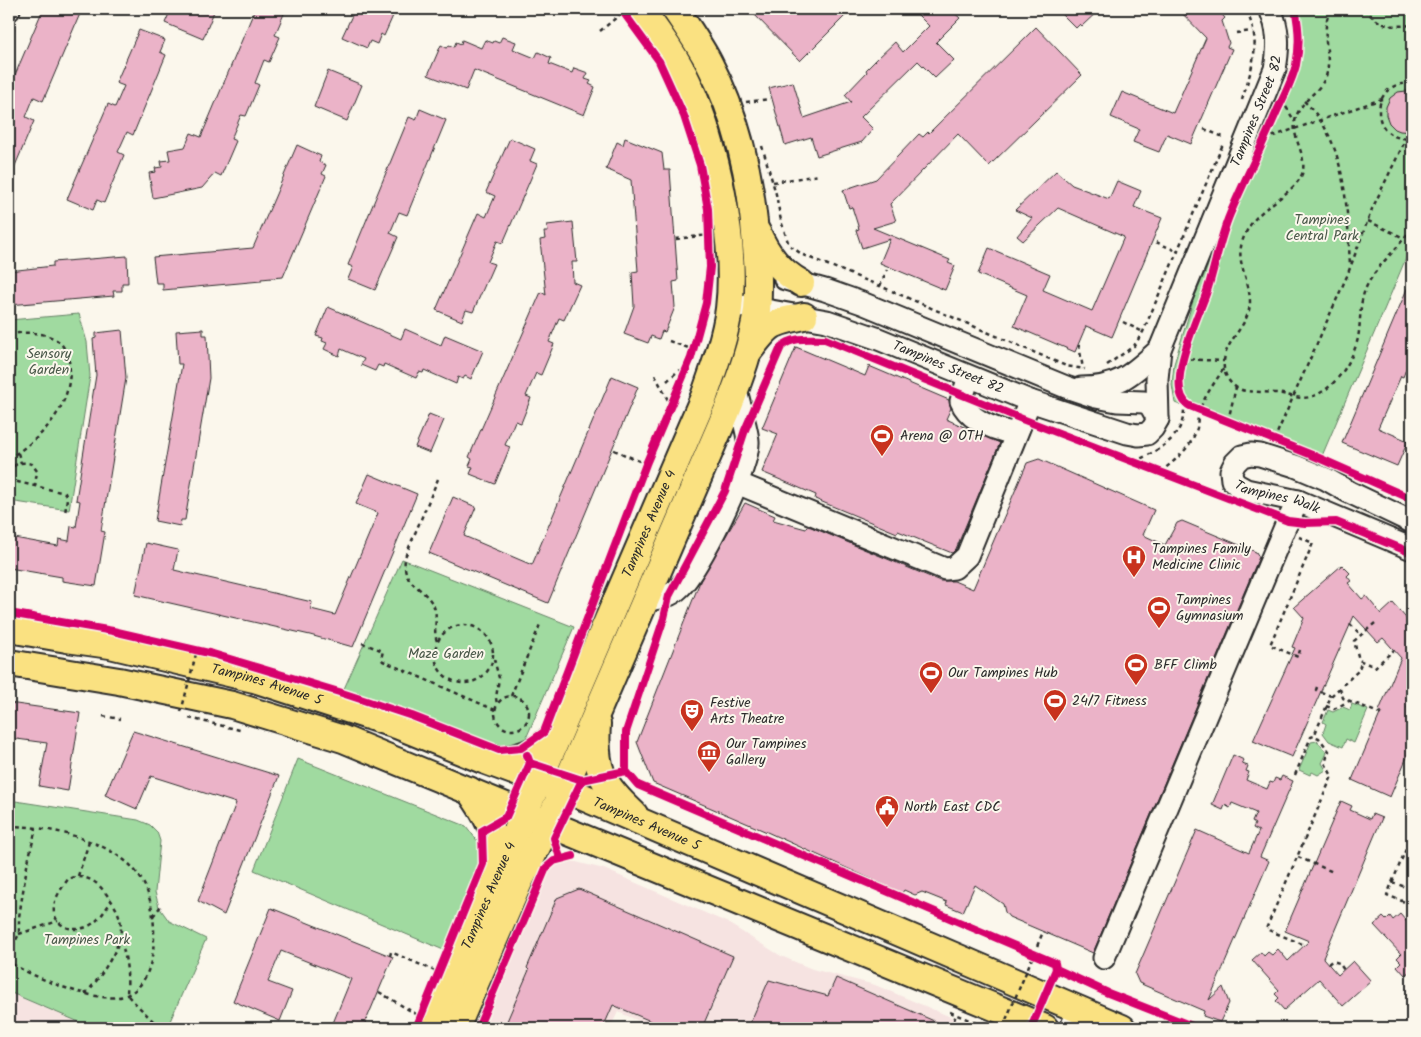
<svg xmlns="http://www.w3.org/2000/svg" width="1421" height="1037" viewBox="0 0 1421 1037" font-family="Kalam,sans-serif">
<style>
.built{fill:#f6e3e1}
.green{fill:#a0daa0;stroke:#668266}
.building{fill:#ebb3c8;stroke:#2b2b2b}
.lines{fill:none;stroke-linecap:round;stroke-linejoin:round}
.minor-casing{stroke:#2b2b2b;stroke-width:25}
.major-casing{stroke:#2b2b2b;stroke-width:30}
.path{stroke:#2b2b2b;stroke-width:2.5;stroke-dasharray:4 4;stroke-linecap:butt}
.minor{stroke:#fbf7ec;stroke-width:21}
.major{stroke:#fae181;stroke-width:26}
.path-bridge{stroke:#2b2b2b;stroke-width:2.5;stroke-dasharray:4 4;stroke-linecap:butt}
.cycleway-casing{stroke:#fbf7ec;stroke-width:11}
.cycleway{stroke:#d6006c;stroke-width:8}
.labels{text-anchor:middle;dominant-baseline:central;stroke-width:4;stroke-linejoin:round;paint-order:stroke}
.street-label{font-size:14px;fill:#2b2b2b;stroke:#fbf7ec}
.park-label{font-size:14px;fill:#485748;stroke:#fbf7ec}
.poi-label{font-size:14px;fill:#2b2b2b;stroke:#fbf7ec;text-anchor:start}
</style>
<rect width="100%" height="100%" fill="#fbf7ec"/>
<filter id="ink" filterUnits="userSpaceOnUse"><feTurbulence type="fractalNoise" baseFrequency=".02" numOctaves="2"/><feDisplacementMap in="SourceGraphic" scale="10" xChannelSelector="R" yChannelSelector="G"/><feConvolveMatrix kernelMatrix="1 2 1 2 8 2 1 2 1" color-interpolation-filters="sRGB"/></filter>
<g filter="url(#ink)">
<g class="built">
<polygon points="568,860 604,869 726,922 781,956 812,969 875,985 977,1028 656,1028 618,1012 610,1028 481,1028 549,868 556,861"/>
<polygon points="9,992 93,1028 9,1028"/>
</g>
<g class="green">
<path d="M1290,9H1412V244L1319,463L1175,403L1172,385L1174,364L1193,301L1293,64C1296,46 1298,27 1290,9Z"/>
<polygon points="79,314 87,342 90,376 69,510 9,501 9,320"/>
<polygon points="402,559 574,627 524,743 499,751 343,691"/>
<polygon points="1352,704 1368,710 1354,743 1346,739 1343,747 1329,741 1323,733 1326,724 1323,722 1328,710 1333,712 1343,707 1350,710"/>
<polygon points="1317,741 1327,753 1322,763 1326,770 1318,775 1312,772 1310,775 1299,770 1311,742"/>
<polygon points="298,759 466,826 482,847 482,863 446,951 254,870"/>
<polygon points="9,800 138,820 150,825 157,832 160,841 155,892 159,907 169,921 206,939 167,1028 93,1028 9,992"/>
</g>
<g class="building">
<polygon points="43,9 82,9 43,101 34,97 26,117 34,121 9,180 9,89"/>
<polygon points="171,9 215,9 203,39 165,23"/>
<polygon points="255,9 286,9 275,35 280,37 269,62 264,60 255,83 259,85 246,116 241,115 231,139 236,141 221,176 215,173 202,188 153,198 149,173 156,172 155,168 162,167 161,161 170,160 168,150 185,147 191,133 201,137"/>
<polygon points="355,9 396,9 384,36 381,34 377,44 370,41 367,48 342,37"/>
<polygon points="749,9 852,9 800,61"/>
<polygon points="912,9 950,9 960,18 936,42 954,60 935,78 918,61 861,117 873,129 862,142 817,156 811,137 785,145 769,88 793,82 804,118 851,102 845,95 867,72 866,70 878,58 895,42 903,52 929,26"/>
<polygon points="1057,9 1100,9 1082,26 1080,24 1076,28"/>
<polygon points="1178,9 1217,9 1225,18 1222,21 1229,43 1227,47 1232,49 1191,144 1167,134 1159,152 1133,142 1139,129 1111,117 1122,92 1173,113 1206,38"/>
<polygon points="1036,27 1082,75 989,166 958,134 890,204 896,221 873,228 950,260 948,263 955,266 945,290 880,263 890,239 862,248 856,230 859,229 852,207 849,208 843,190 876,179 919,134 923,137 928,132 929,133"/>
<polygon points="139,30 165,40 160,52 166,55 133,135 127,132 118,152 124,155 104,203 97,200 93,210 67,199 108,104 115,107 124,86 116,83"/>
<polygon points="502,37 516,42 513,49 535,58 538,52 551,58 549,64 572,73 574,68 588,73 585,79 591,81 589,84 595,87 584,115 474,70 466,90 428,75 441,45 447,48 449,45 454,47 456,42 461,44 462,40 481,48 485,40 493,43 494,41 499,43"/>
<polygon points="328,71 362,85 347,121 314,107"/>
<polygon points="1406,91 1412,91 1412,132 1400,131 1395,129 1389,123 1386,115 1386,107 1390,98 1398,92"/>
<polygon points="420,109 446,120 407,215 399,212 390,233 398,237 375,290 348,279 353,267 348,265 409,117 416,120"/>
<polygon points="510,138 535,149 530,161 537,164 503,243 497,241 488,262 494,264 473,312 466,310 462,321 436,310 478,213 486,217 495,196 486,192"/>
<polygon points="625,138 662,153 664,170 670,170 678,281 673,282 675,307 665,332 662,331 659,339 651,336 648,343 624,334 634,306 632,272 638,271 631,180 606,169 617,142 623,145"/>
<polygon points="297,145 321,156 319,162 326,165 322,174 326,176 283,277 261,279 261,281 163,290 163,283 156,283 153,257 253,248"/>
<polygon points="1056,171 1072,185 1109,199 1117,181 1141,191 1134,207 1162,218 1112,337 1086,326 1075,352 1014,326 1027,295 978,274 989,248 1050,274 1043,290 1092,311 1124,237 1058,208 1023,241 1017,236 1032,218 1015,210"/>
<polygon points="573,222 577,262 572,262 573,282 580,285 564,320 559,318 549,342 554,344 541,375 536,373 526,396 531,398 521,423 515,421 505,445 510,447 495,484 470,474 473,467 469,466 472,459 469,457 541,292 546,295 540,240 545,239 544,232 548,232 547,225"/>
<polygon points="127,256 128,283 122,283 122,291 113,291 114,296 9,305 9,271 53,266 53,262"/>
<polygon points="1412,277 1412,354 1403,377 1401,376 1378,428 1408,441 1397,466 1342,443"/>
<polygon points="328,307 401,339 405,329 441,345 445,335 483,351 471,379 465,376 463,379 458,377 456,384 424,370 423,373 419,372 416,378 384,364 383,367 378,365 375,371 361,365 364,359 341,349 339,356 324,349 327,343 322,341 323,338 316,336"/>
<polygon points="203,329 203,335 207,335 209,378 185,520 181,520 180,526 155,521 182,364 178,364 176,331"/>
<polygon points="122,330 126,378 101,531 105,532 96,586 62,581 62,577 9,568 9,537 58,546 59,539 69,541 71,526 76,527 80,501 76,500 96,375 93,339 96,338 96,333"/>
<polygon points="796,347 865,376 869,366 949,400 951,408 946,419 1000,443 956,549 952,553 898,531 897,533 815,499 816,495 762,472 778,434 762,428"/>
<polygon points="612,376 638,387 548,603 429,553 453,497 476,507 464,536 532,565"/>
<polygon points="429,414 444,420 430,453 415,447"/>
<polygon points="1039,459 1154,510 1143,535 1165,545 1177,523 1182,521 1256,552 1259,557 1093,953 1009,917 1005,912 1003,904 975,885 963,912 946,905 947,902 922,892 915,895 904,890 902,893 767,832 653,783 637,742 701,579 745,503 775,516 773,520 806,529 807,526 811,527 940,581 954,581 973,589 1027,463"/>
<polygon points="369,474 417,494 353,647 310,635 135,595 146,543 178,550 174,570 312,602 311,609 335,615 378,513 356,504"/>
<polygon points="1342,565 1350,573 1347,576 1351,581 1348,583 1362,599 1366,596 1381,614 1393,603 1412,625 1412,696 1407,708 1412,710 1412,745 1390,797 1352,780 1381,712 1379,711 1401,658 1383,638 1378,642 1354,616 1292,757 1253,741 1295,648 1292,647 1304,618 1294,607"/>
<polygon points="9,703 80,713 68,791 39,786 47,743 9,738"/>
<polygon points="133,731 279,776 224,915 198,901 236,803 151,776 137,809 105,795"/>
<polygon points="1233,755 1244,760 1242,764 1248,766 1246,771 1249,772 1246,780 1267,789 1270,782 1273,783 1275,778 1280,780 1282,776 1293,781 1260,857 1269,861 1209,1000 1223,987 1229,1003 1220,1022 1203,1016 1204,1011 1139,983 1135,974 1197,830 1249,853 1259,831 1253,828 1255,824 1252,822 1256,813 1232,803 1230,808 1225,805 1223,810 1212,805"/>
<polygon points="1341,801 1352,806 1350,810 1370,819 1372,814 1382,818 1323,958 1338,975 1353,961 1371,981 1343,1006 1319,979 1284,1010 1276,1001 1279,998 1275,994 1279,990 1252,960 1261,952 1264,956 1268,952 1272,955 1278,949 1288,961 1309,941 1285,931"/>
<polygon points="579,889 733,956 702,1028 667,1028 613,1005 603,1028 504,1028 529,970 527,968 557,898"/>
<polygon points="271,908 393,957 363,1028 331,1028 351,979 281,951 268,982 292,991 280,1021 233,1001"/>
<polygon points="1400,914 1412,928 1412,975 1409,972 1405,975 1397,966 1401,962 1397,958 1401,954 1374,925 1383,917 1386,920 1390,916 1393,920"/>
<polygon points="836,978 950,1028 748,1028 769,980 828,996"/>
</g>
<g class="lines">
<g class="minor-casing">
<g id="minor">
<polyline points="9,10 9,9"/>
<polyline points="785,279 825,290 862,303 1066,387 1096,397 1117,401 1144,402 1150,405 1158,419"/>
<path id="s1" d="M743,306L827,321L876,338L1030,401L1127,433L1138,435L1147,434L1153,428L1158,419L1157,379L1160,349L1275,69C1279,47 1279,29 1270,9"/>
<path d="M969,377L961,401C969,421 997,430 1016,434"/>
<path d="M1081,388C1120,388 1133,373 1160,349"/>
<polyline points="737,483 945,569 954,568 967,556 1030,401"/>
<path id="s2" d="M1412,522L1349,492L1326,479L1295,466L1260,455L1251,454L1242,456L1235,463L1231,471L1232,480L1237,485L1246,490L1298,501L1412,549"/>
<path d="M644,601C657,598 669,598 679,588C698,571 750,467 748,441C747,428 739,404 736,389"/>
<polyline points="1104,958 1285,527 1298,501"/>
<polyline points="1071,1028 1078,1010"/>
</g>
</g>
<g class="major-casing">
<g id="major">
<path d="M757,232C767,255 780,271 801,283"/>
<path d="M749,351C770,323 771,323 804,316"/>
<path id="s3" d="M9,629L67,639L110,645L254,679L399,726L483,760L576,794L1122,1028"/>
<polyline points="9,663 119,681 232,705 343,739 1045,1028"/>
<path d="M597,724C594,769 601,784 634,814"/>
<path d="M489,760C517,761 540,752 558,731"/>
<path d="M469,790C489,818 500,836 493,871"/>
<path id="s4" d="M432,1028L704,397C714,368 725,339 729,309C737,242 716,144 688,83C677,58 657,31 641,9"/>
<path d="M456,1028L519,882L544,833L569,777L727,411C740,378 752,345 757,310C759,289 758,267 756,246C752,184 738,118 709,63C699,44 687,27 675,9"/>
</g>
</g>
<g class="path">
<path d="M1330,9C1326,20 1325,30 1326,42C1327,53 1330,65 1326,76C1319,94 1298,101 1295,122C1292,140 1308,156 1302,174C1294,194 1262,205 1249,227C1229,260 1250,272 1250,303C1249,326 1226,339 1224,361C1222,375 1232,389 1246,391C1256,392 1266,392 1276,393C1288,394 1298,400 1310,397C1334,391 1353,361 1358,338C1361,322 1359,305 1365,290C1375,265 1400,249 1412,226"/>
<path d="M1364,9C1382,27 1388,27 1412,25"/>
<polyline points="600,31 622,13"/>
<polyline points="1236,33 1253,31"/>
<polyline points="9,40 15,26"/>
<path d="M1412,84C1369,78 1367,144 1412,138"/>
<path d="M1242,100C1252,67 1263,41 1245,9"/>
<polyline points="1282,100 1295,122"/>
<path d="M1304,101C1348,142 1347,211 1350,266"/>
<polyline points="746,102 770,99"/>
<polyline points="1204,129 1226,138"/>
<polyline points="1265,139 1382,99"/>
<polyline points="762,146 776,194 781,221 789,245 803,255 880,286 1066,366 1085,369"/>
<polyline points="773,182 820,175"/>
<polyline points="1368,221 1404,238"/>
<polyline points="676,239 709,235"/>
<polyline points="1156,242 1179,252"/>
<polyline points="880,286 887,270"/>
<polyline points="1123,322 1143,332"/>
<path d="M9,334C24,332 44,331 58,341C77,357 70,392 59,410C47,431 29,446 9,458"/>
<polyline points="669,341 694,350"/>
<polyline points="1079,345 1083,369"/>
<polyline points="1182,359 1224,361"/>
<polyline points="1107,365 1134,346 1143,332 1223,144"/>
<polyline points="655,375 671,406"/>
<polyline points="667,381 678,371 687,368"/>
<polyline points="1228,421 1236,387"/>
<polyline points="1274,440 1347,276 1372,209 1406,139"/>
<polyline points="614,450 646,464"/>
<polyline points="18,453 21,463"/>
<path d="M1134,462C1160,449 1186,438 1184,403"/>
<path d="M1160,472C1176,460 1191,448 1197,428C1198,422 1197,414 1200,409C1205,395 1216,381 1224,368"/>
<path d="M9,473C13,463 22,461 32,464L37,471L35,486"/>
<polyline points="9,480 65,493 67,498 65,514"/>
<polyline points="1299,537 1313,543 1270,645 1298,657 1300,650"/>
<polyline points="1375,623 1354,641 1359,660 1375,667 1394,650"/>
<polyline points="1350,624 1361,635"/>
<circle cx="464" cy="654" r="29"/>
<path d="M437,641C432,630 440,615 432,603C420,584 402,585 405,557L438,479"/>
<polyline points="362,643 383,651 381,659 383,661 495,710"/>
<polyline points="494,659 499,678 496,698 497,705"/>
<polyline points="1317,687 1316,690 1331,696"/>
<polyline points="1340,688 1343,698 1383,715 1384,713"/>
<polyline points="511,696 541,622"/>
<circle cx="512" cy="713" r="17"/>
<polyline points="1326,706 1334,709 1349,701"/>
<polyline points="103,716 120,719"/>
<polyline points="189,718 240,730"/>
<polyline points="1295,775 1311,737 1314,736 1331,696 1358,671 1362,661"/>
<path d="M9,826C47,826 102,839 130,865C138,873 145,884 148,894C158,922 159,985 124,996C95,1004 33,977 9,962"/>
<polyline points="1406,849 1387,895 1412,905"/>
<polyline points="1298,857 1333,872"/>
<polyline points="78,876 89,842"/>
<polyline points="1392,882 1408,888"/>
<polyline points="153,916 161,906"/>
<polyline points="19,934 58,921"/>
<path d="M121,941C127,960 128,975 127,995L157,1025"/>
<polyline points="1302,944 1266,929 1332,776 1325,763 1329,751 1319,738 1314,736"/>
<polyline points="9,954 19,934 19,917 27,866 36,828"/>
<polyline points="390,956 391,952 435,971"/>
<polyline points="1328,964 1332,961 1339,963 1344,970"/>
<polyline points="379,992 416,1014"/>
<path d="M85,994C96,983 103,972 110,960C127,931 124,915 103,890C94,879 84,875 69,878C62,887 52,901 54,913C58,930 79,933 92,924C101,918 106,909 112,900"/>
<polyline points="950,1012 988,1028"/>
<polyline points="619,1028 623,1025 639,1025 647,1028"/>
<polyline points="951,1028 956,1015"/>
</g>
<use href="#minor" class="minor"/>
<use href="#major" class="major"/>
<g class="path-bridge">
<polyline points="181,712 196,654"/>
<polyline points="1003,1027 1043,932"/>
</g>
<g class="cycleway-casing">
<g id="cycleway">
<path d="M1295,9C1299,27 1300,47 1296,65C1292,81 1284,96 1277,111C1262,146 1245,179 1230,214C1219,240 1215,268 1206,294C1198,317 1162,391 1190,406L1312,455L1412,499"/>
<polyline points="9,613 113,631 213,654 339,692 412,716 499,750 521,748 544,732 646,464 691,358 706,303 710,267 708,209 700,165 684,116 659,61 621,9"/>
<polyline points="527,755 530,763 582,780 626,771"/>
<polyline points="560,858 554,838 582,780"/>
<polyline points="416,1028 483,864 482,831 506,817 530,763"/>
<polyline points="478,1028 546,868 554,861 573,856"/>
<polyline points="1031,1028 1056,969"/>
<path d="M1197,1028L1108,993L1056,969L1055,963L638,785L626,771V732L664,618L669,596L725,491L745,430L781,347C793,336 809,339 825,339L1022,419L1288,521L1305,523L1336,522L1412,553"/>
</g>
</g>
<use href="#cycleway" class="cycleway"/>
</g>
</g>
<defs>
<g id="stadium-pin" transform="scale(1.25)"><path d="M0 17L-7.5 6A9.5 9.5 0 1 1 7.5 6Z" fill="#c8321e" stroke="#fbf7ec"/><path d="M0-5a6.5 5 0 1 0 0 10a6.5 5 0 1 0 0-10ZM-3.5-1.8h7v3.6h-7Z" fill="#fff"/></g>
<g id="hospital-pin" transform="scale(1.25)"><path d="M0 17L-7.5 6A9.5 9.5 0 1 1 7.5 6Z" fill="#c8321e" stroke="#fbf7ec"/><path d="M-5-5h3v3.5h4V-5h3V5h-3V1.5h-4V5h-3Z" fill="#fff"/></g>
<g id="theatre-pin" transform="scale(1.25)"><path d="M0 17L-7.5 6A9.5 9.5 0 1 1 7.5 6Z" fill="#c8321e" stroke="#fbf7ec"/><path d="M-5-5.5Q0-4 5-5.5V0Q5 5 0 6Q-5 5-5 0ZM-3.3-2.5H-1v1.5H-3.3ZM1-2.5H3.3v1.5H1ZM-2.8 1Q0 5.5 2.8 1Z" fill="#fff"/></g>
<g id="museum-pin" transform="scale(1.25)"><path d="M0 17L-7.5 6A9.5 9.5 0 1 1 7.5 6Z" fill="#c8321e" stroke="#fbf7ec"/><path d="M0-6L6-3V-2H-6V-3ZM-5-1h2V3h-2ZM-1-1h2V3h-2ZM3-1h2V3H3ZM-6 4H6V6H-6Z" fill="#fff"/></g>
<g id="civic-pin" transform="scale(1.25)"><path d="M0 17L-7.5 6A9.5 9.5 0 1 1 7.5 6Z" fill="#c8321e" stroke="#fbf7ec"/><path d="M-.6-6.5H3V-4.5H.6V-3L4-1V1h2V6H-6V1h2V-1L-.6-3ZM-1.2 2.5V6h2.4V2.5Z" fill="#fff"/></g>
</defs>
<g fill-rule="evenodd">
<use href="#stadium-pin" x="882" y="436"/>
<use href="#hospital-pin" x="1134" y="557"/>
<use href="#stadium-pin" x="1159" y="608"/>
<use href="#stadium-pin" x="1136" y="665"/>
<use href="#stadium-pin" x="931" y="673"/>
<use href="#stadium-pin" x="1055" y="701"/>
<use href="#theatre-pin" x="692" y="711"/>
<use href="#museum-pin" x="709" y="752"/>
<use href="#civic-pin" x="887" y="807"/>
</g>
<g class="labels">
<g class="street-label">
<text stroke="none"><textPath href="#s1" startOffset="772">Tampines Street 82</textPath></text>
<text stroke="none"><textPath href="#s1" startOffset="215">Tampines Street 82</textPath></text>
<text stroke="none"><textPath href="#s2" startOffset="262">Tampines Walk</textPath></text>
<text stroke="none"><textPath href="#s4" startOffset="549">Tampines Avenue 4</textPath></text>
<text stroke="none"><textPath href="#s3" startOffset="264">Tampines Avenue 5</textPath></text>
<text stroke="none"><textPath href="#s3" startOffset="669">Tampines Avenue 5</textPath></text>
<text stroke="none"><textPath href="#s4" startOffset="144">Tampines Avenue 4</textPath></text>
</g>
<g class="park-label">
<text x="1322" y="220">Tampines<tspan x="1322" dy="16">Central Park</tspan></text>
<text x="49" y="354">Sensory<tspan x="49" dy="16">Garden</tspan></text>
<text x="446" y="654">Maze Garden</text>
<text x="87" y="940">Tampines Park</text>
</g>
<g class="poi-label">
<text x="900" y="436">Arena @ OTH</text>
<text x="1152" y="549">Tampines Family<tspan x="1152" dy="16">Medicine Clinic</tspan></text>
<text x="1176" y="600">Tampines<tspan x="1176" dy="16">Gymnasium</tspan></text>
<text x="1154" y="665">BFF Climb</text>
<text x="948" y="673">Our Tampines Hub</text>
<text x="1072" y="701">24/7 Fitness</text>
<text x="710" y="703">Festive<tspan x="710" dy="16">Arts Theatre</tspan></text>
<text x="726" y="744">Our Tampines<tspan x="726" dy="16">Gallery</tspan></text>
<text x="904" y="807">North East CDC</text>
</g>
</g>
<rect width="1421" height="1037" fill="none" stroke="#fbf7ec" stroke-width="30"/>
<rect x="15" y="15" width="1391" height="1007" fill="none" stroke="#2b2b2b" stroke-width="2" filter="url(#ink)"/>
</svg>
